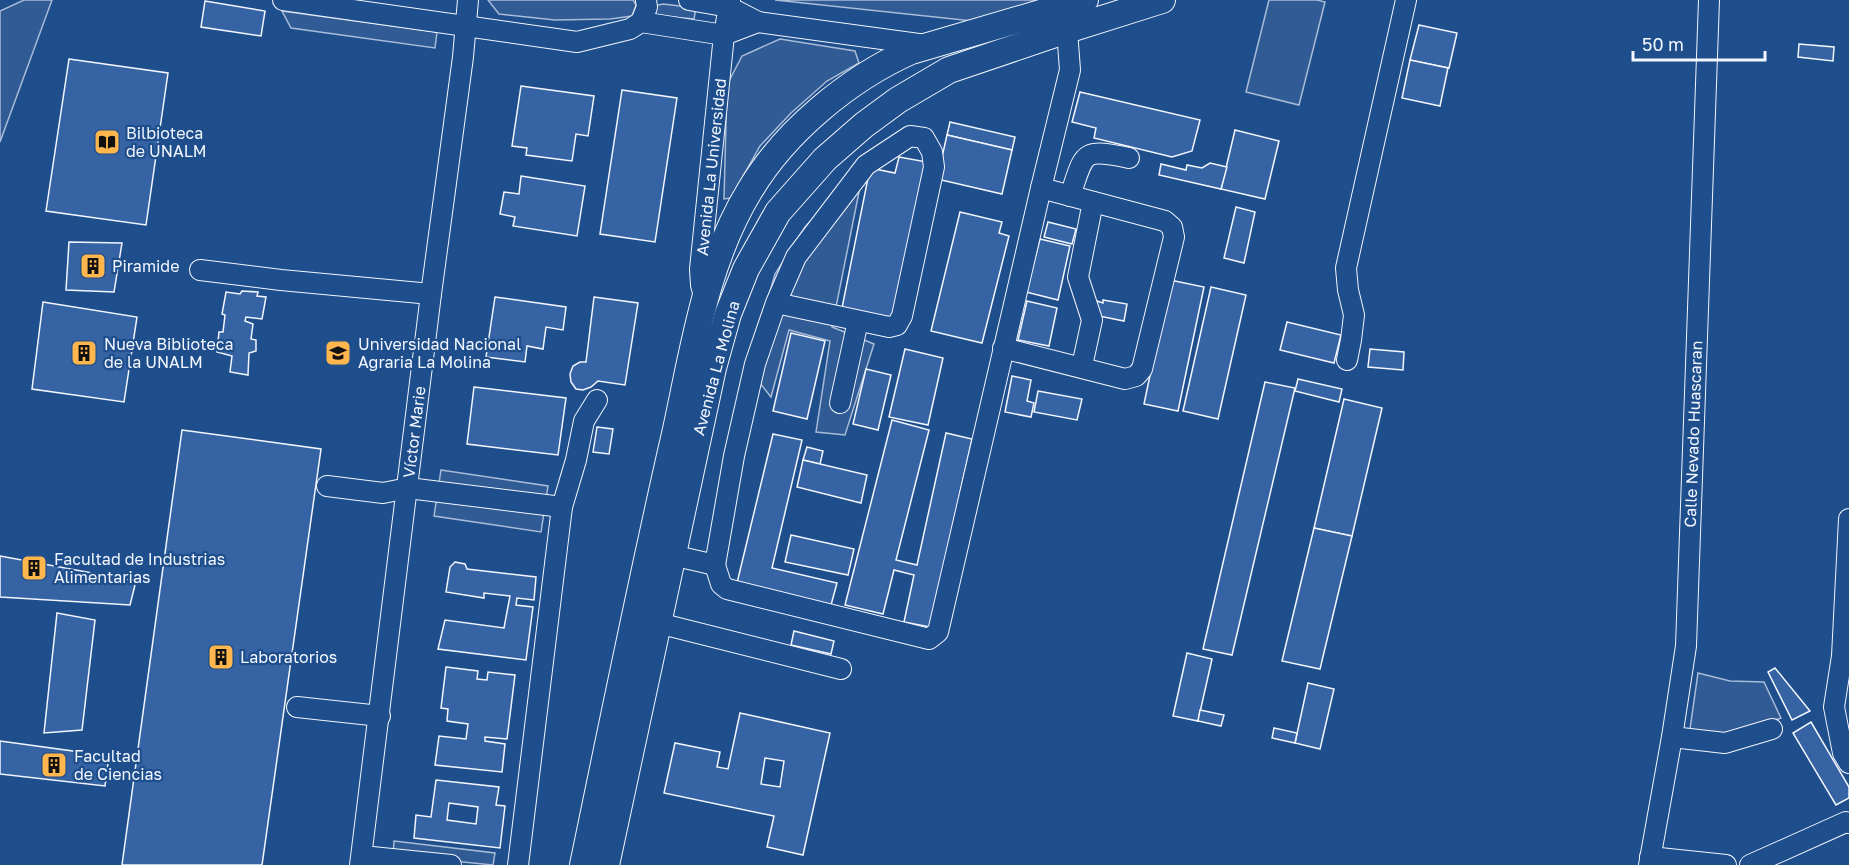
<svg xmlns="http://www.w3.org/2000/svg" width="1849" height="865" viewBox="0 0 1849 865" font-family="'Golos Text',sans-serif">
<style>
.built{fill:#305b95;stroke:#a8bbd7;stroke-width:1.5}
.building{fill:#3563a3;stroke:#f2f6ff;stroke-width:1.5;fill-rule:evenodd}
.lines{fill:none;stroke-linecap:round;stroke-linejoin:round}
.minor-casing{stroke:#f2f6ff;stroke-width:22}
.major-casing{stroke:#f2f6ff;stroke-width:28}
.minor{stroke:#1f4e8c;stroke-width:20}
.major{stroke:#1f4e8c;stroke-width:26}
.labels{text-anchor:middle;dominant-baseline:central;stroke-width:4.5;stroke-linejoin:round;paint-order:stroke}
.poi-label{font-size:16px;fill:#f2f6ff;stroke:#1f4e8c;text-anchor:start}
.street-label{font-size:16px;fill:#f2f6ff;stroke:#1f4e8c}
</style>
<rect width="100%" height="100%" fill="#1f4e8c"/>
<g class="built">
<polygon points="24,0 52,0 0,142 0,11"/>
<polygon points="488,0 633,0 636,5 632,16 610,19 555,20 499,14"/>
<polygon points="775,0 1054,0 982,22"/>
<polygon points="1269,0 1317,0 1325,2 1299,105 1246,92"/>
<polygon points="663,4 696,8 694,19 659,16 652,12 654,6"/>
<polygon points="282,11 437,32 435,48 291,28"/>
<polygon points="780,39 855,51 859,63 827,81 791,113 760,146 731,198 724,199 727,85 742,56"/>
<polygon points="859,192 832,327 874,344 845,435 816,432 830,341 789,330 771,397 748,368 775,274 805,227 819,212 837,199"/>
<polygon points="441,470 548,486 541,532 434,516"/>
<polygon points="1698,673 1730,681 1764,682 1781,718 1740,733 1705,733 1690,729"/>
<polygon points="394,841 495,853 493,865 393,855"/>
</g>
<g class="building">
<polygon points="205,1 265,11 261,36 201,27"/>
<polygon points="1419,25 1457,33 1449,68 1410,60"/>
<polygon points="1799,44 1834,47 1833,61 1798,57"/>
<polygon points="69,59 168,73 146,225 46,211"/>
<polygon points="1410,60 1448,68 1440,106 1402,98"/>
<polygon points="521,86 594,96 588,136 576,134 572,161 526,155 527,148 512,146"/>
<polygon points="622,90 677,98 655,242 600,234"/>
<polygon points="1080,92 1200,120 1192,151 1172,157 1094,138 1096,128 1072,122"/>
<polygon points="950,122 1015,137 1012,150 947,135"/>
<polygon points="1235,130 1279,141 1265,199 1221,189"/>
<polygon points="947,135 1012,150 1002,194 937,179"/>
<polygon points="899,157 927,162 895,318 842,308 870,168 895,173"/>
<polygon points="1210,163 1227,167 1221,189 1159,175 1161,164 1186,170 1187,165 1202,168"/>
<polygon points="521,176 585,186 577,236 513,226 515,217 500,214 504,192 519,194"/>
<polygon points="1236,207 1255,212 1244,263 1224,258"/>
<polygon points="960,212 1002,222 999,233 1009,236 982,343 931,331"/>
<polygon points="1048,222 1076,229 1072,244 1044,237"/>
<polygon points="1040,239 1070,246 1058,300 1026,292"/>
<polygon points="69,242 122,243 114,292 66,290"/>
<polygon points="1170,280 1204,287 1178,411 1144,404"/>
<polygon points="1211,287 1246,295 1218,419 1183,411"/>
<polygon points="242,291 258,292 257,296 266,297 262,319 246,317 245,321 253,324 251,339 256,340 256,351 249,353 248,375 230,372 232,356 217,352 219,332 223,332 225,315 222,314 226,292 240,294"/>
<polygon points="495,297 566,307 563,330 546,327 543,349 527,346 525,362 486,357"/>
<polygon points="594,297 638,303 625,385 598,381 591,387 583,390 576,389 571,382 570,374 573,366 580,362 586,362"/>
<polygon points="1103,300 1127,304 1124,321 1094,315 1097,301 1103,303"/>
<polygon points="1027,301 1057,308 1049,346 1018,340"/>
<polygon points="43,302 137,317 124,402 32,389"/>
<polygon points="1287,322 1341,335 1334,363 1280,350"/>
<polygon points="791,333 825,341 807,419 773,411"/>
<polygon points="905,349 943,358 928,425 889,417"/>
<polygon points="1370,349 1404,352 1403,370 1368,367"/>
<polygon points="866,369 891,375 878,430 853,424"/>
<polygon points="1012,376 1031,380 1027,401 1034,403 1031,417 1005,412"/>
<polygon points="1298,379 1342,389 1339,402 1295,391"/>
<polygon points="1265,382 1295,388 1232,655 1203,649"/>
<polygon points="474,387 566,398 558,455 467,444"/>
<polygon points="1038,391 1082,399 1077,420 1034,412"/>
<polygon points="1344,399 1382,408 1352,536 1314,528"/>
<polygon points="892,420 929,430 896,560 917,565 946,433 972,439 930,627 904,622 914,575 894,570 883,614 845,605"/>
<polygon points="597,427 613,429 609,454 593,452"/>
<polygon points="182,430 321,449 262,865 122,865"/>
<polygon points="773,434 802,440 772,568 837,583 831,605 737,583"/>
<polygon points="807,447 823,451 820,464 803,460"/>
<polygon points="803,460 867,475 861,503 797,487"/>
<polygon points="1314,528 1352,536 1320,669 1282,661"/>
<polygon points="791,535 854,549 848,575 785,562"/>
<polygon points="0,556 136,581 130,605 0,597"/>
<polygon points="455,562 465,564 467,569 536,577 534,600 517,598 516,605 533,607 526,660 438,649 445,620 504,628 510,596 484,593 484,598 446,592 450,567"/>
<polygon points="57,613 95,620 82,730 44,733"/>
<polygon points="794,631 834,641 831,654 791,645"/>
<polygon points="1187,653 1212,659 1198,721 1173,716"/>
<polygon points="446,667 478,671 477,679 487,680 488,672 515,675 507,739 485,737 485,741 505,744 502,772 435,765 439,736 466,739 468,724 447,721 448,709 441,708"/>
<polygon points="1775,668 1810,711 1792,720 1768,672"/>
<polygon points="1308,683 1334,689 1320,749 1295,743"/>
<polygon points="1200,710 1224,715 1221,726 1198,721"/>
<path d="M740,713L830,733L803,855L767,847L774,816L664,793L675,743L720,752L717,767L728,769ZM765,758L784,761L780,787L761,784Z"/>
<polygon points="1811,722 1849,787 1849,798 1836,805 1793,733"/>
<polygon points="1274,728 1297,733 1295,743 1272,738"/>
<polygon points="0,741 109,756 105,786 0,774"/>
<path d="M436,780L499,787L496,805L505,806L500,848L414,838L416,815L431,817ZM449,803L478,807L476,824L447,820Z"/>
</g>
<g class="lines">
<g class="minor-casing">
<g id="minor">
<polyline points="283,0 577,42 630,29 641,22 724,35 758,22"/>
<polyline points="689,0 729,7 758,22 926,45"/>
<polyline points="641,22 647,7 646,0"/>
<polyline points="1041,188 1070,70 1067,30"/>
<path d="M1070,196C1085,152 1081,148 1129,158"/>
<polyline points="200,270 281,280 431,294"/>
<polyline points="704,296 701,285 700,269 724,35 730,0"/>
<polyline points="1347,360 1351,340 1354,315 1348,290 1346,268 1406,0"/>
<polyline points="1082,366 1092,320 1078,277 1093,202"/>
<polyline points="840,403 858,321"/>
<polyline points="327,486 383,493 408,488 562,507"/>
<polyline points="1849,519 1842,656 1834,707 1843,753 1849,763"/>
<polyline points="672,555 715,565 734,456 755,364 776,303 796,257 866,165 910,136 924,138 932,152 934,167 902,316 897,325 889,327 776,303"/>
<polyline points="715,565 721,584 727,589 929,639 938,632 1041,188 1165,221 1172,227 1174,237 1142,369 1136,376 1125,379 1003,348"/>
<polyline points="658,623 841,669"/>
<polyline points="297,707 380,716"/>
<polyline points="1672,737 1725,743 1772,729"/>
<polyline points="362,856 451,865"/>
<polyline points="1650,857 1726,865"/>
<polyline points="360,865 431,294 463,57 468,0"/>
<polyline points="518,865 562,507 576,460 584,421 597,400"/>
<polyline points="1649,865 1672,737 1686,646 1709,0"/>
<polyline points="1750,865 1846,822 1849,823"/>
</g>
</g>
<g class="major-casing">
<g id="major">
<path d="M583,865C613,721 642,577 675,434C693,352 705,263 750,190C785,131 850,78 911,51L1085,0"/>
<polyline points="606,865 713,368 728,314 746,269 778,212 825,159 864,125 898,100 949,70 1067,30 1162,0"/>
</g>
</g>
<use href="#minor" class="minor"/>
<use href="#major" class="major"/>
</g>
<defs>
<g id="library-square" transform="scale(1.35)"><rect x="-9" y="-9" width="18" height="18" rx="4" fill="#ffb74d" stroke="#1f4e8c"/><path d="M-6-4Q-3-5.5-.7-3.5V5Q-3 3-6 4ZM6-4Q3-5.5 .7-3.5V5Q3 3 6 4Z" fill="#111"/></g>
<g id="building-square" transform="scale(1.35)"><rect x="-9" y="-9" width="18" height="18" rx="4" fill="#ffb74d" stroke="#1f4e8c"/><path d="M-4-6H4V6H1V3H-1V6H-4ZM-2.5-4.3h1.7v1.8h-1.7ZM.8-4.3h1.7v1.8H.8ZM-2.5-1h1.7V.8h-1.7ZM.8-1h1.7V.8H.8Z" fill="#111"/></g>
<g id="university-square" transform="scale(1.35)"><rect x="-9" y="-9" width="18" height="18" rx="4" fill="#ffb74d" stroke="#1f4e8c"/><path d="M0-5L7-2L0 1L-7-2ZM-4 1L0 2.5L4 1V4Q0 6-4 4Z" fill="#111"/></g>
</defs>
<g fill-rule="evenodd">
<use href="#library-square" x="107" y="142"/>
<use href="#building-square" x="93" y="266"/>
<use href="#building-square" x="84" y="353"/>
<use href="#university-square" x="338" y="353"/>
<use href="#building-square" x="34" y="568"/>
<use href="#building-square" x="221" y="657"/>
<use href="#building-square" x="54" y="765"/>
</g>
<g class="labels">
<g class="poi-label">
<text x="126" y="133">Bilbioteca<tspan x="126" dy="18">de UNALM</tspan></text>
<text x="112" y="266">Piramide</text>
<text x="104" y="344">Nueva Biblioteca<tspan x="104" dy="18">de la UNALM</tspan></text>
<text x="358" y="344">Universidad Nacional<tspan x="358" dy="18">Agraria La Molina</tspan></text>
<text x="54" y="559">Facultad de Industrias<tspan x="54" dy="18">Alimentarias</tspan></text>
<text x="240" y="657">Laboratorios</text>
<text x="74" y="756">Facultad<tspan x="74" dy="18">de Ciencias</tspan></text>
</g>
<g class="street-label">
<text transform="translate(711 167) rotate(-84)">Avenida La Universidad</text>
<text transform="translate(716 368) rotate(-75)">Avenida La Molina</text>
<text transform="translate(414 432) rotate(-83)">Víctor Marie</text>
<text transform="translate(1693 434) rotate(-88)">Calle Nevado Huascaran</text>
</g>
</g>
<path d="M1633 51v9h132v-9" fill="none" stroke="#f2f6ff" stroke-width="3"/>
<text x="1642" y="51" font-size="18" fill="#f2f6ff" stroke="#1f4e8c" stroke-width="4.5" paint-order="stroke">50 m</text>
</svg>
